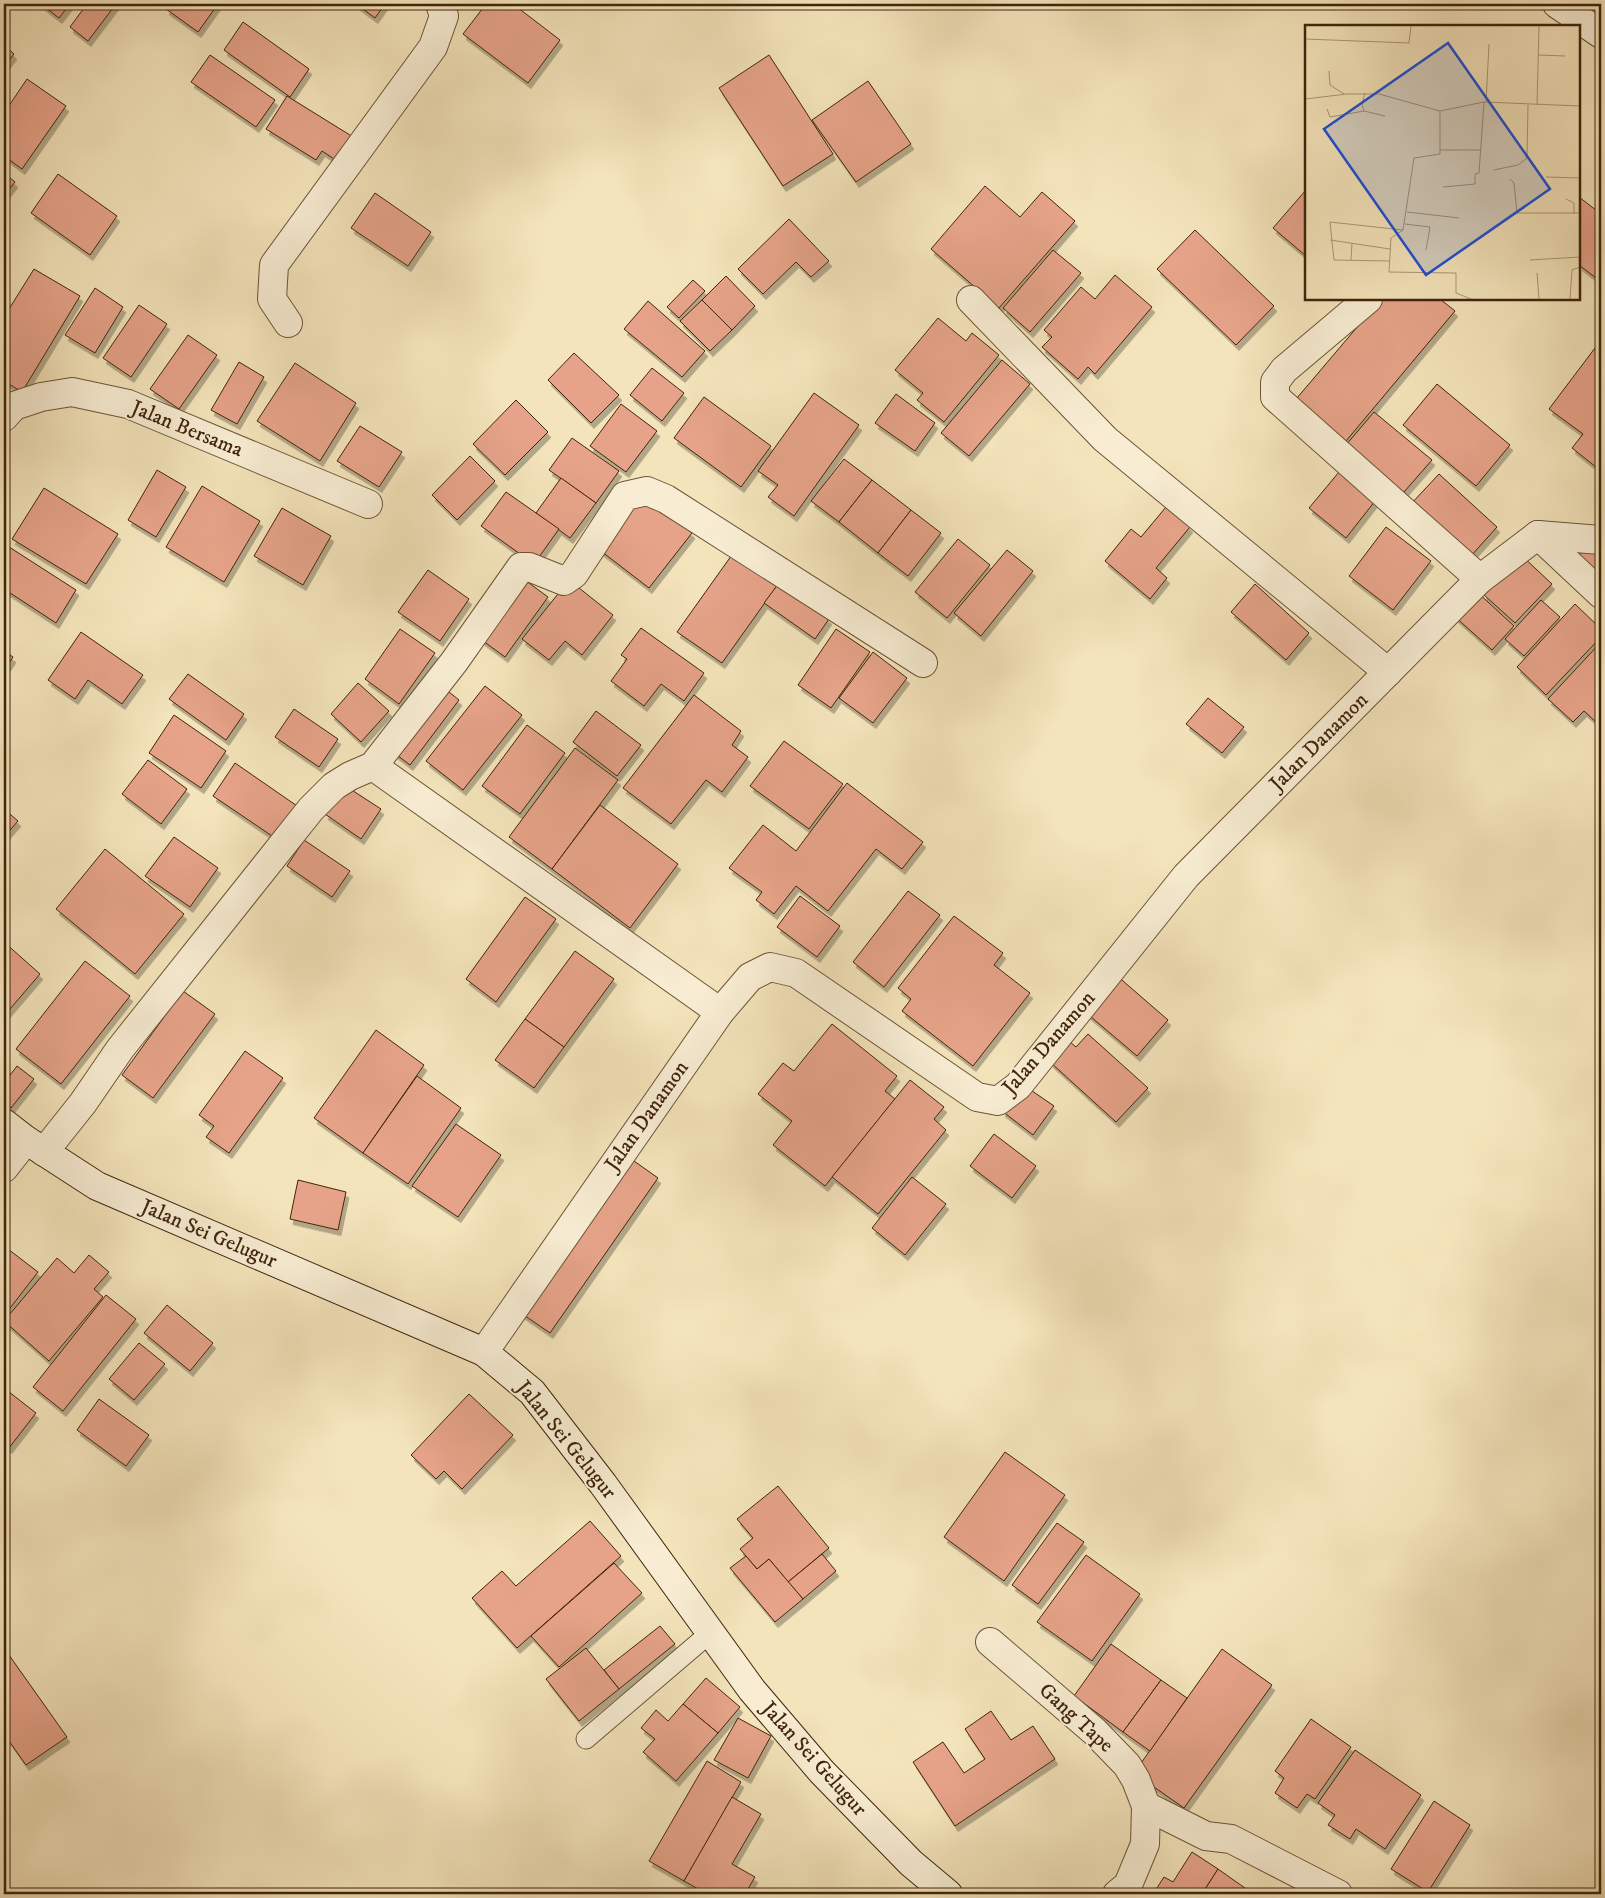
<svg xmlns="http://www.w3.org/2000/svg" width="1605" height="1898" viewBox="0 0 1605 1898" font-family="'IM FELL DW Pica',serif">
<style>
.building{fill:#e6a389;stroke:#40240c;filter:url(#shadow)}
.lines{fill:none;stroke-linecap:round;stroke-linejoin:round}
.service-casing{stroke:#6d5438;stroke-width:21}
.minor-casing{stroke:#6d5438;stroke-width:30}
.secondary-casing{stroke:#40240c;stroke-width:30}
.service{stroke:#f8edd3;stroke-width:19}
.minor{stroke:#f8edd3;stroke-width:28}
.secondary{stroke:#f8edd3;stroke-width:28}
.labels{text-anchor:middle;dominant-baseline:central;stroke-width:4;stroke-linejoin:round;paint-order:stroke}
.street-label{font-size:21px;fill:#40240c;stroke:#f8edd3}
.inset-road{fill:none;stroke:#ac9775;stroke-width:1}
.view{fill:#1d4ed8;fill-opacity:0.15;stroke:#1d4ed8;stroke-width:2.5}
.inset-edge{fill:none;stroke:#40240c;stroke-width:2.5}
</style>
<defs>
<filter id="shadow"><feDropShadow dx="3" dy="5.5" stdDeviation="0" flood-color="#0004"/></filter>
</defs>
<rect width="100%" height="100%" fill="#f4e4bb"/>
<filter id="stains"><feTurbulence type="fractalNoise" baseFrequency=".004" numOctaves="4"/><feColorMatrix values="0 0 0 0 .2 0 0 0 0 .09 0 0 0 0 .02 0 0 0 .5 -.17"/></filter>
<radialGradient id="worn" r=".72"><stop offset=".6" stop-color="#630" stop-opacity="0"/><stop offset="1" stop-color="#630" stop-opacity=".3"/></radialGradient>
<g class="building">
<polygon points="41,4 70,4 59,18"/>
<polygon points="87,4 116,4 88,41 70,27"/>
<polygon points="169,4 218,4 198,32 166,9"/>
<polygon points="356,4 385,4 375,18"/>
<polygon points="486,4 513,4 560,40 528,83 463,34"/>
<polygon points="243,22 309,69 290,97 224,50"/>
<polygon points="4,45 14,54 4,67"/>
<polygon points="210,55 275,100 256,127 191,82"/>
<polygon points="769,55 833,154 783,186 719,88"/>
<polygon points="27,79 66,106 22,169 4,156 4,113"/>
<polygon points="868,81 911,144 856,182 812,120"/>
<polygon points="287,96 358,140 343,165 322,151 316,160 266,129"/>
<polygon points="4,173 15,182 4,196"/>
<polygon points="58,174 117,216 90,255 31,213"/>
<polygon points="985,186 1020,217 1042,192 1075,221 999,308 931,249"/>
<polygon points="1306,190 1306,256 1273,228"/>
<polygon points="375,193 431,232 408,266 351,228"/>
<polygon points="1579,197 1601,214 1600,281 1579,265"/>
<polygon points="789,219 829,261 811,277 796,262 763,294 738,269"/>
<polygon points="1195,230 1274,306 1236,345 1157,269"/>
<polygon points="1053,250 1081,273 1030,332 1003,308"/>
<polygon points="34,269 80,296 22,392 4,381 4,317"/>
<polygon points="1115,275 1152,307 1095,374 1088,367 1078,379 1042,347 1052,337 1044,330 1081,287 1095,299"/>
<polygon points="726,276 755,306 732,330 702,300"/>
<polygon points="693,280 705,291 679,318 667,307"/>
<polygon points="95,288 123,307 95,353 65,335"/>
<polygon points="1381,299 1440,299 1455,311 1341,447 1291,405"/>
<polygon points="702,300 732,330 710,351 680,321"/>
<polygon points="648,301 705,351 682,377 624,329"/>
<polygon points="139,305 167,324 131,377 103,358"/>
<polygon points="938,318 966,341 972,333 999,355 944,422 917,400 923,393 895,370"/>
<polygon points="188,335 217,355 179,409 150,389"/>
<polygon points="1601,340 1601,471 1572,448 1583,434 1549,409"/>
<polygon points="574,353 619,395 591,423 548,380"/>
<polygon points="1002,360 1030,384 969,456 941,433"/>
<polygon points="239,362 264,377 237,424 211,410"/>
<polygon points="295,363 356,403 320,461 257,421"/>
<polygon points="652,368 684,393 662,421 630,395"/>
<polygon points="1437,384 1510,445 1476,486 1403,425"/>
<polygon points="814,393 859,425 794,516 768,497 778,485 758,471"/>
<polygon points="896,394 935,423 915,451 875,423"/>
<polygon points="704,397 771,446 741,487 674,438"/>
<polygon points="516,400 548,432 505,475 473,444"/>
<polygon points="621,404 657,431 626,472 590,446"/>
<polygon points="1374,412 1432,460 1397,500 1340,452"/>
<polygon points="360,426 402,452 379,487 337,461"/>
<polygon points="572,438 619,471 596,503 549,470"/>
<polygon points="470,456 495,481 457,520 432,495"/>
<polygon points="844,459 872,480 839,522 811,501"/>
<polygon points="157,470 186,487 156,537 128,520"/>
<polygon points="1339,472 1375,501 1346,538 1309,508"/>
<polygon points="1439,474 1497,527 1470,557 1411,504"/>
<polygon points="561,478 596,503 570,538 536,513"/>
<polygon points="872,480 911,510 878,553 839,522"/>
<polygon points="202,486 260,521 224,582 166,547"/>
<polygon points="44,488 118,534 86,584 12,539"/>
<polygon points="506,492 559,529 534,564 481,526"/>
<polygon points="641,492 692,533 649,588 597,548"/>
<polygon points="1166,507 1190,527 1156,568 1167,578 1150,599 1105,561 1131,529 1141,537"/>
<polygon points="282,508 331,536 303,585 254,556"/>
<polygon points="911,510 941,533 908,576 878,553"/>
<polygon points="1386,527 1431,561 1393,610 1349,576"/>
<polygon points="958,539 990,565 947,618 915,592"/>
<polygon points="1591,541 1601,550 1601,576 1578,556"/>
<polygon points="6,545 76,590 56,623 4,589 4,549"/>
<polygon points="1007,550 1033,571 981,636 954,613"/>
<polygon points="734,552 779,583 722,663 677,632"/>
<polygon points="1520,554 1552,584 1515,623 1483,594"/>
<polygon points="428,570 469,599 440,641 398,612"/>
<polygon points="518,575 548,597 505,657 475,635"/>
<polygon points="569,580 613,615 582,655 565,641 549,660 522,639"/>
<polygon points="779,583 829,619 815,639 764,603"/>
<polygon points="1255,584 1309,633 1286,660 1231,612"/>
<polygon points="1476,591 1514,626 1492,650 1453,615"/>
<polygon points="1541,600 1560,617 1524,656 1505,639"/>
<polygon points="1575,604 1601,629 1601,637 1546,695 1517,667"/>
<polygon points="641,628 704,673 684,701 661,684 644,706 611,681 627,659 621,655"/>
<polygon points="400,629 435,653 399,704 365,679"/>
<polygon points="836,629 870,652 831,708 798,685"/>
<polygon points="81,632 143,675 122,704 88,680 75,699 48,680"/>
<polygon points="1601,642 1601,719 1597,723 1584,711 1573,722 1548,699"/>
<polygon points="4,651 13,657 4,671"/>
<polygon points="873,652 907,678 873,723 839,698"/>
<polygon points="188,674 244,714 226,740 169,699"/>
<polygon points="358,683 389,711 361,742 331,714"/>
<polygon points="439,684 459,700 410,765 389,749"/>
<polygon points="485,686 522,715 463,790 426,761"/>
<polygon points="694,695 741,731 732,745 748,757 722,792 706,780 671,824 623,788"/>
<polygon points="1208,698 1244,727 1222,753 1186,724"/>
<polygon points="294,709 338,739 319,767 275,737"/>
<polygon points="596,711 641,745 617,776 573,742"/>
<polygon points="174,715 226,751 201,788 149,753"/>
<polygon points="527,725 565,753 520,814 482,786"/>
<polygon points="1601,738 1601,751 1595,745"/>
<polygon points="784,741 843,784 809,829 750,786"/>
<polygon points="575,748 618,780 552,869 509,837"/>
<polygon points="148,760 187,789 161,824 122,794"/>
<polygon points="235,763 300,808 278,840 213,796"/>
<polygon points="847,783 923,842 902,869 876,849 828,911 796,886 774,914 756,900 762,892 729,868 763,825 796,851"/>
<polygon points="344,785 381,809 361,839 325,814"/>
<polygon points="600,805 678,864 630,928 552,869"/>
<polygon points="4,809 18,821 4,837"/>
<polygon points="174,837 218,868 190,907 145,876"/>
<polygon points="304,840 350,871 332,897 287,866"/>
<polygon points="105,849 184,914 135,974 56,909"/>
<polygon points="908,891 940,915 884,987 853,962"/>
<polygon points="800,896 840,926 817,957 777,927"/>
<polygon points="525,897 556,919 496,1002 466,979"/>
<polygon points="954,916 1003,953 994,965 1030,993 973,1066 902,1011 911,999 898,988"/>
<polygon points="4,942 40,974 4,1016"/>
<polygon points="575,951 614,979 564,1047 525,1019"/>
<polygon points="85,961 130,996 61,1084 16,1049"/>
<polygon points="1115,974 1168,1020 1137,1056 1084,1011"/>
<polygon points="183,991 215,1014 153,1098 122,1075"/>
<polygon points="525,1019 564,1047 534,1088 495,1060"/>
<polygon points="832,1024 897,1076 885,1091 895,1099 825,1186 773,1145 792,1121 758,1094 783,1063 794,1071"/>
<polygon points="376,1030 424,1065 363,1153 314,1118"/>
<polygon points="1088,1034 1148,1088 1116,1122 1050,1062 1069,1041 1076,1047"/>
<polygon points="245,1051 283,1078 229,1153 206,1137 214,1126 199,1115"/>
<polygon points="17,1066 34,1079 11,1108 4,1102 4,1083"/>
<polygon points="417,1076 461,1108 408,1184 363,1153"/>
<polygon points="910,1080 944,1107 934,1119 946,1130 878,1214 832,1177"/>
<polygon points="1022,1084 1054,1106 1033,1135 1002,1111"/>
<polygon points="456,1124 501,1155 458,1217 412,1186"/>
<polygon points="994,1134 1036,1166 1012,1198 970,1166"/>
<polygon points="627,1156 658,1178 550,1333 518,1311"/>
<polygon points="912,1177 946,1204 905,1255 872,1228"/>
<polygon points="298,1180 346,1192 338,1230 290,1219"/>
<polygon points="4,1246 38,1272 4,1316"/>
<polygon points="89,1255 109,1272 94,1289 103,1297 49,1361 4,1321 57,1258 74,1273"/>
<polygon points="106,1295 136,1319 63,1411 33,1387"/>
<polygon points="167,1305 213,1343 190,1371 144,1333"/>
<polygon points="139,1343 165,1364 134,1400 109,1379"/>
<polygon points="4,1388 36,1413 9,1448 4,1444"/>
<polygon points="469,1394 513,1435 462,1489 444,1471 436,1479 411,1455"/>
<polygon points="99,1399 149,1435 126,1466 77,1430"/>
<polygon points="1005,1452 1065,1495 1004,1581 944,1537"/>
<polygon points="778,1486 829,1548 788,1582 769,1559 757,1569 740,1549 753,1538 737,1519"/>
<polygon points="590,1521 621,1556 517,1648 472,1598 502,1571 516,1586"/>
<polygon points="1057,1523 1084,1542 1038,1604 1012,1585"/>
<polygon points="822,1554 836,1571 803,1599 788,1582"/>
<polygon points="1086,1555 1140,1594 1092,1661 1037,1622"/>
<polygon points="746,1556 757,1569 769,1559 803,1599 775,1622 730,1568"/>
<polygon points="614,1563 642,1593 559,1667 531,1636"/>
<polygon points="660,1626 675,1644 619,1689 604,1670"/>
<polygon points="1111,1644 1161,1680 1123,1732 1074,1696"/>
<polygon points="4,1648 67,1737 26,1765 4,1734"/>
<polygon points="586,1648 619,1689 579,1721 546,1679"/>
<polygon points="1222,1649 1272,1685 1184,1808 1134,1773"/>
<polygon points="706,1678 740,1707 718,1733 683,1704"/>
<polygon points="1161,1680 1187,1698 1150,1751 1123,1732"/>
<polygon points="683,1704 718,1733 676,1781 643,1752 655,1739 641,1728 656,1710 668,1721"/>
<polygon points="991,1711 1011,1740 1033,1726 1055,1759 955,1826 913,1762 943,1742 964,1773 985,1759 965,1729"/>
<polygon points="738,1718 771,1736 748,1778 714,1760"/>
<polygon points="1311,1719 1351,1747 1315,1799 1307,1794 1297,1808 1275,1793 1284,1778 1275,1771"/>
<polygon points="1355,1750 1421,1795 1385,1849 1356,1829 1350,1839 1328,1825 1335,1815 1318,1803"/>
<polygon points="707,1761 741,1782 684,1881 649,1861"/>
<polygon points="732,1797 761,1814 732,1864 755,1877 745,1894 707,1894 684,1881"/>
<polygon points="1434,1801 1470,1825 1428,1892 1391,1869"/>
<polygon points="1192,1852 1218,1869 1202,1894 1191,1894 1188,1892 1186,1894 1153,1894 1164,1877 1173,1882"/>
<polygon points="1218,1869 1252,1893 1251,1894 1202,1894"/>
</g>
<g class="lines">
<g class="service-casing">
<polyline id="service" points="586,1739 710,1633"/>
</g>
<g class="minor-casing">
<g id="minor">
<polyline points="1557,4 1601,34"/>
<polyline points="1368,299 1284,370 1275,382 1275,397 1480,579"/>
<polyline points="971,300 1105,439 1388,672"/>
<polyline points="288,323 272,299 274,265 433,47 444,16 440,4"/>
<polyline points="4,417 14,406 41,397 72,392 128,404 368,504"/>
<polyline points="1538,535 1601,594"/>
<polyline points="1538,535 1601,540"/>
<polyline points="373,766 720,1012"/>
<polyline points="44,1152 83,1103 120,1049 311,809 334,786 350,776 373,766 454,662 521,567 529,567 564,581 574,574 625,496 647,491 666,499 923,663"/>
<polyline points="4,1168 26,1140"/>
<polyline points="484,1352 720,1012 750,977 770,967 796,973 977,1097 998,1101 1018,1086 1186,876 1480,579 1538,535"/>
<polyline points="990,1642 1095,1732 1127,1765 1136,1780 1146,1806 1145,1844 1128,1885 1117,1894"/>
<polyline points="1146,1806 1206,1836 1231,1839 1338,1894"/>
</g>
</g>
<g class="secondary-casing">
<polyline id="secondary" points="4,1123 26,1140 97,1186 484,1352 532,1392 603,1484 752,1690 822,1772 911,1863 948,1894"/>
</g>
<use href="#service" class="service"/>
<use href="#minor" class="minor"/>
<use href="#secondary" class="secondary"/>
</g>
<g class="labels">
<g class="street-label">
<text transform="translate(187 429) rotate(22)">Jalan Bersama</text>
<text transform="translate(1319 742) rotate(-45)">Jalan Danamon</text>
<text transform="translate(1049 1043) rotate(-49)">Jalan Danamon</text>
<text transform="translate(647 1116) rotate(-55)">Jalan Danamon</text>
<text transform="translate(209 1234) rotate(23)">Jalan Sei Gelugur</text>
<text transform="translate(566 1440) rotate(51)">Jalan Sei Gelugur</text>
<text transform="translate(1076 1718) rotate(42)">Gang Tape</text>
<text transform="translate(814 1759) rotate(48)">Jalan Sei Gelugur</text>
</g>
</g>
<g transform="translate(1305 25)">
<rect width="275" height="275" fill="#f4e4bb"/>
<path class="inset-road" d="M0,14L104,18L106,1M233,30L260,31M24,46L25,60L39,69M60,68L57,79L59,86L80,91M0,74L42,69H74L135,86L179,77L275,81M181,77L184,19M232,80L234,1M22,84L25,92L59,86M135,125H175M189,145L213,140L222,133L223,80M241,152L275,153M205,154L209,158L212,188H275M138,162L170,159V149L174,148L179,77M261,174L269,178V189M102,187L154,193M100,199L125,202L121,225M98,205L86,213L84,247L151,248V268L166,274M98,205L109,133L135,129V86M25,215L85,224M46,235L47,218M225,235L275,232M84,236L29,235L25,197L98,205M232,248L234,274M265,274L267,245L275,242"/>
<path class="view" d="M143,18L245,164L121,250L19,104Z"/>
<rect width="275" height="275" class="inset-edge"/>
</g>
<rect width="1605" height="1898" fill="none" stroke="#f4e4bb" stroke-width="20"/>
<rect x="5" y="5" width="1595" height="1888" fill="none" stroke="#40240c" stroke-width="2.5"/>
<rect x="10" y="10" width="1585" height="1878" fill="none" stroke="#40240c"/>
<rect width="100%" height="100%" filter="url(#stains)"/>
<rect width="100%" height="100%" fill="url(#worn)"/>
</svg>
